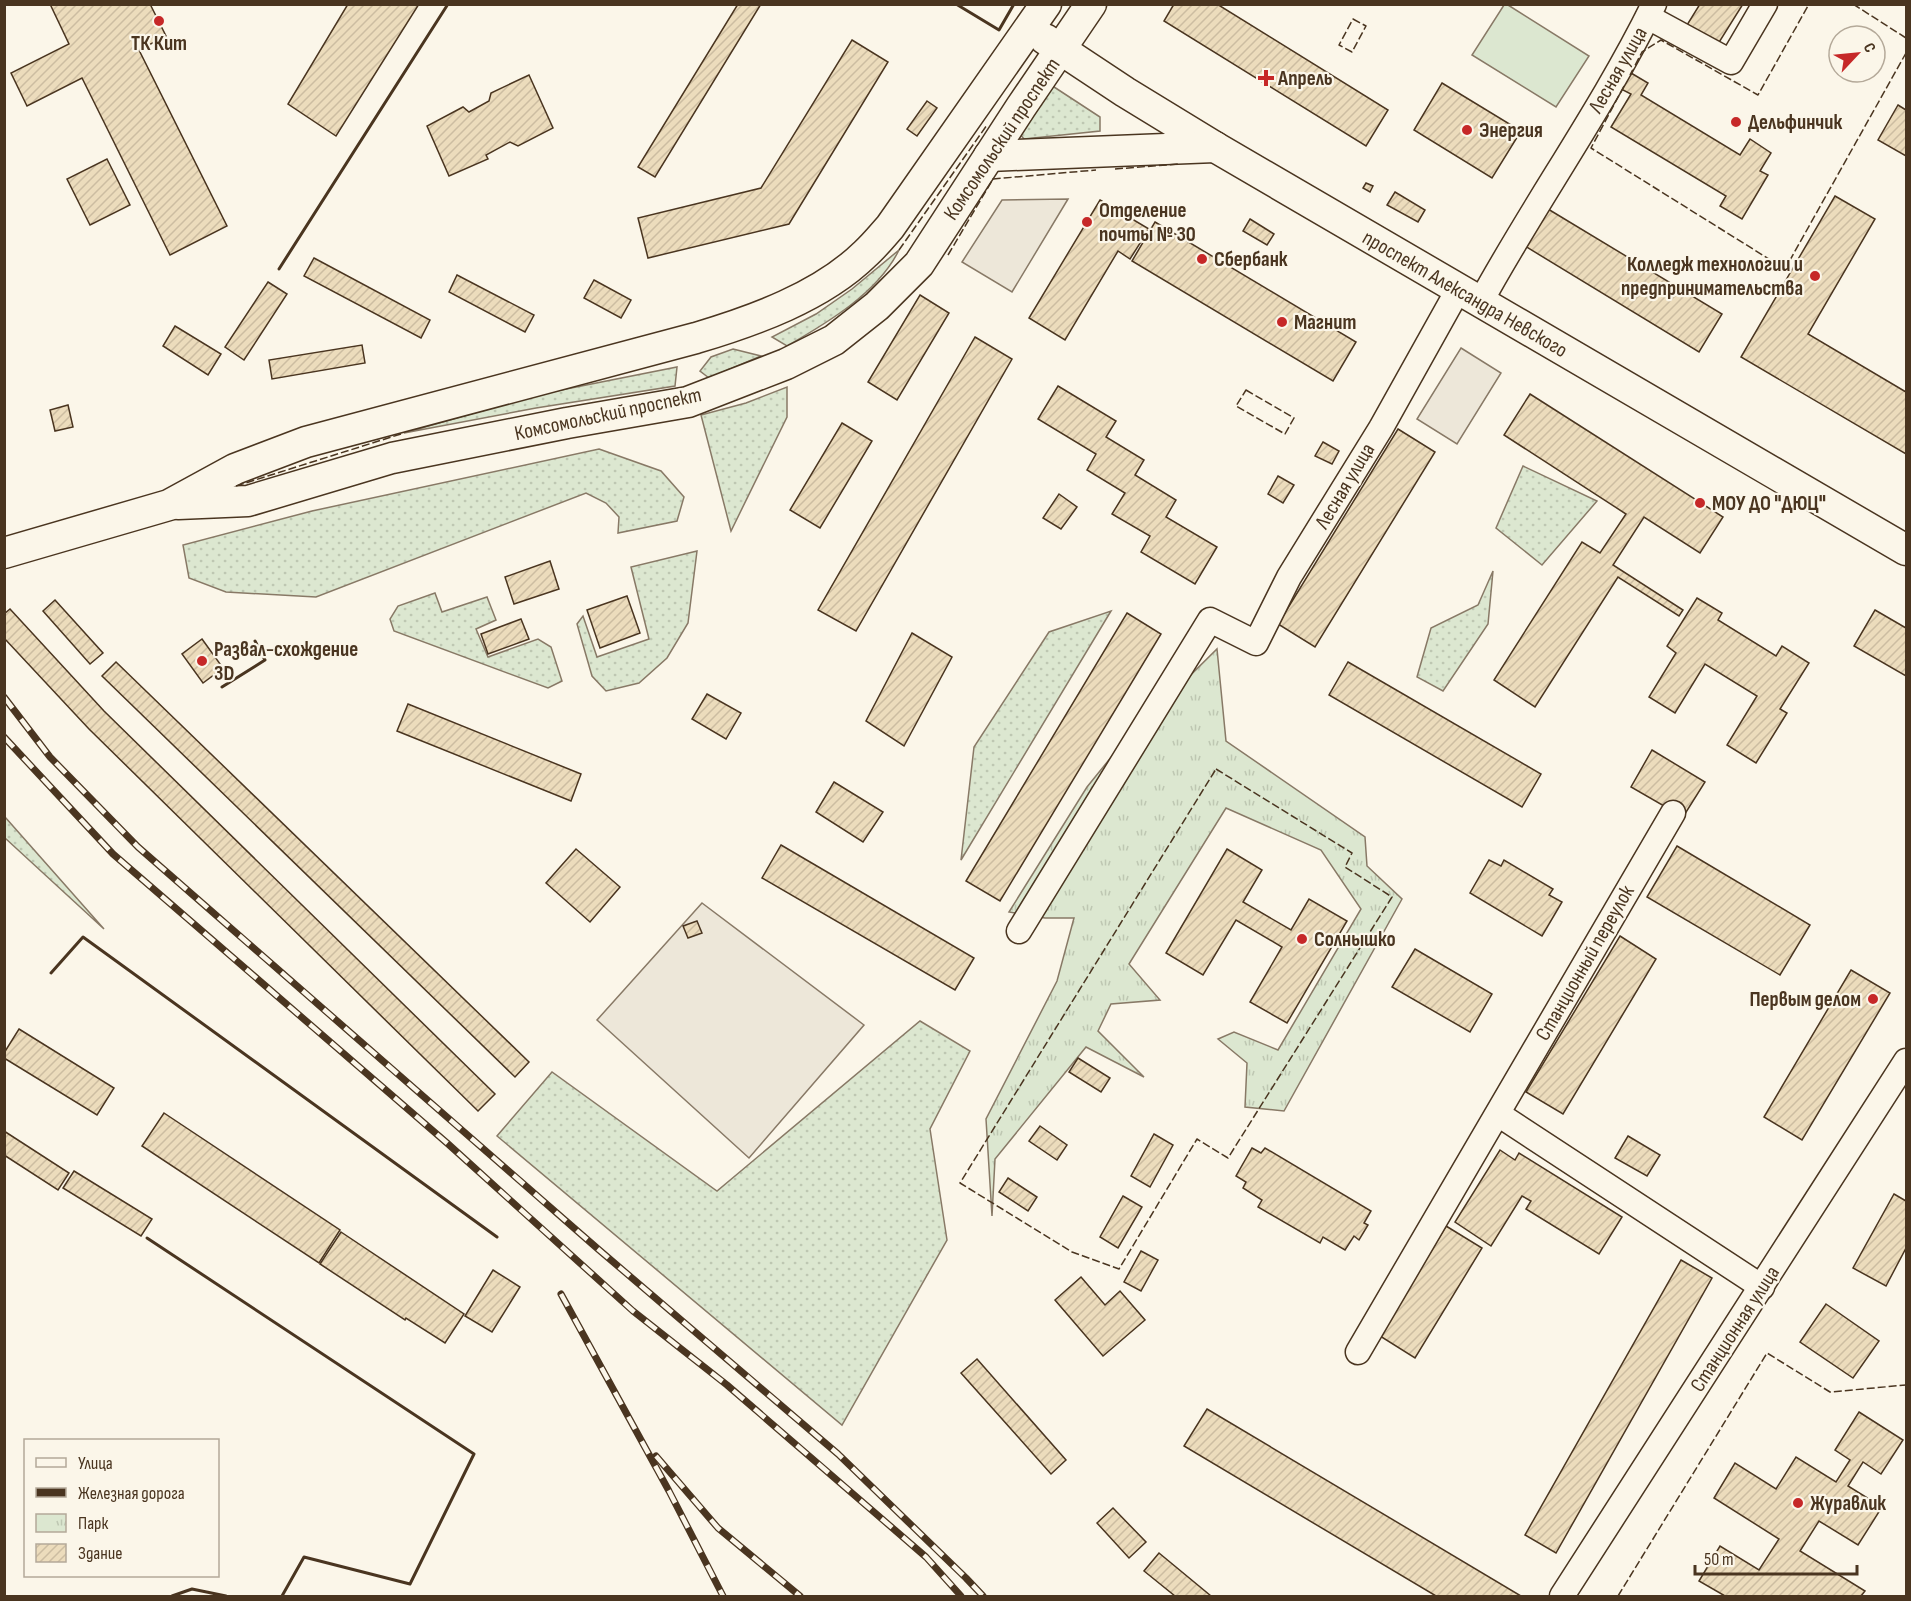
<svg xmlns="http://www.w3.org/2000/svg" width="1911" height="1601" viewBox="0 0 1911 1601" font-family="'Sofia Sans Condensed',sans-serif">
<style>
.grass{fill:url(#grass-dots);stroke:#887966;stroke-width:1.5}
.park{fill:url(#park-tufts);stroke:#887966;stroke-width:1.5}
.pitch{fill:#dce7d0;stroke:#887966;stroke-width:1.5}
.parking{fill:#ede7d9;stroke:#887966;stroke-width:1.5}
.building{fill:url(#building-hatch);stroke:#4a3520;stroke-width:1.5}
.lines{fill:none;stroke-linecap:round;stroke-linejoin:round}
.minor-casing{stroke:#4a3520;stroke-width:27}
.major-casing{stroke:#4a3520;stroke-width:33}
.minor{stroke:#fbf6e9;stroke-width:24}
.major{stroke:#fbf6e9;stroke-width:30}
.rail-casing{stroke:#4a3520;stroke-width:7}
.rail{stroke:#fbf6e9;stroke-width:4.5;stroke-dasharray:14;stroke-linecap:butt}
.fence{stroke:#4a3520;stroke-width:1.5;stroke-dasharray:8 3;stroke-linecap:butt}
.wall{stroke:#4a3520;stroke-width:3}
.poi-dot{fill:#c62828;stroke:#fbf6e9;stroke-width:2}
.labels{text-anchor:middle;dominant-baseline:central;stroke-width:4.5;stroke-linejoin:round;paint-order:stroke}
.poi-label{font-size:21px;font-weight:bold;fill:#4a3520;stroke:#fbf6e9;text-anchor:start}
.street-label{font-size:21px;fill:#4a3520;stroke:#fbf6e9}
</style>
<defs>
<pattern id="grass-dots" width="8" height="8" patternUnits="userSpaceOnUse" patternTransform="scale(1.5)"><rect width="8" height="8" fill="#dce7d0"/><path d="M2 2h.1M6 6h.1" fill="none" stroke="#bec7b2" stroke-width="1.8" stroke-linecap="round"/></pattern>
<pattern id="park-tufts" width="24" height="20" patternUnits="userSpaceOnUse" patternTransform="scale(1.5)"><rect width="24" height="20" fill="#dce7d0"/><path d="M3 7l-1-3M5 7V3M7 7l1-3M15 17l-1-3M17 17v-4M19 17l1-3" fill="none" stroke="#bec7b2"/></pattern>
<pattern id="building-hatch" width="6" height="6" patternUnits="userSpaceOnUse" patternTransform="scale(1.5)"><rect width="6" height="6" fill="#ecdcbc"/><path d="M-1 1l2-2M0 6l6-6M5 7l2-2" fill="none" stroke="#ccbda1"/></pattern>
</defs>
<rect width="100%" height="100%" fill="#fbf6e9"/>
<g class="grass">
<polygon points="1051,85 1100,117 1100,131 1024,139 1014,127"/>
<path d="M899,250C878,293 827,323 787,346L772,337L816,314L852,289Z"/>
<polygon points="733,349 761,356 709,378 700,371 711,357"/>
<polygon points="677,367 675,386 536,408 404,433 541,394"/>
<polygon points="787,387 787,417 731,531 701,415 746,403"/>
<polygon points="599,449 661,471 684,497 677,521 618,533 619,517 606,503 586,493 316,597 226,592 189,578 183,545 312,511"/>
<polygon points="1523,466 1597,501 1542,565 1496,528"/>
<polygon points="697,551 688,623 667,658 639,683 606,691 592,676 577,624 583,616 597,657 649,639 631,567"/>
<polygon points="1493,571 1488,624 1443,691 1417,677 1431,628 1478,605"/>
<polygon points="435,593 442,612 487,597 496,620 476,629 488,657 538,639 551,647 562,681 548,688 394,631 390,619 398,606"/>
<polygon points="1111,611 961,860 974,747 1049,632"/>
<polygon points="5,817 104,929 5,838"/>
<polygon points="920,1021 970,1051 930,1129 947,1240 842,1425 497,1136 552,1072 717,1191"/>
</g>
<polygon class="park" points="1217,649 1226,741 1365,837 1367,866 1402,899 1284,1111 1245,1107 1247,1063 1218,1039 1234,1032 1278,1050 1361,909 1321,850 1226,808 1129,964 1160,1000 1111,1004 1098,1031 1144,1077 1086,1047 995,1159 992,1216 986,1119 1057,981 1074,918 1045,918 1009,912 1087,787 1125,740"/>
<polygon class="pitch" points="1508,5 1589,56 1556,107 1472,55 1504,5"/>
<g class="parking">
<polygon points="1068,199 1012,292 962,262 1002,200"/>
<polygon points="1461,348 1501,373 1457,444 1417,419"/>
<polygon points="702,903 864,1025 749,1158 597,1020"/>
</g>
<g class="building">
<polygon points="50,4 150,4 166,36 139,50 227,226 170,255 82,78 27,106 11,73 69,44"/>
<polygon points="348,4 419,4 336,136 288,104"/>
<polygon points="738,4 761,4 655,177 638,167"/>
<polygon points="1174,4 1217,4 1388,110 1366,146 1164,21"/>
<polygon points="1700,4 1743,4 1718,44 1687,25"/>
<polygon points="852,40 888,62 789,224 648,258 638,218 761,188"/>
<polygon points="1631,73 1648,83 1641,95 1740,155 1750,139 1771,153 1760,171 1768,175 1742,219 1720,206 1726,196 1611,127 1631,94 1621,89"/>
<polygon points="529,75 553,128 518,146 510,142 486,155 488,159 449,176 427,126 463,107 469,112 489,101 491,93"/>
<polygon points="1442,83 1521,131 1492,178 1414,130"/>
<polygon points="927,101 937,108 917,136 907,129"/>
<polygon points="1898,105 1906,110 1906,156 1878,140"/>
<polygon points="107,159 130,205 90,225 67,179"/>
<polygon points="1366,183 1373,186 1370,192 1363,188"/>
<polygon points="1395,192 1425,210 1418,222 1387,205"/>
<polygon points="1835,196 1875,219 1808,334 1906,392 1906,454 1741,357"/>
<polygon points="1100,200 1149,229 1130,259 1118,251 1065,340 1029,318"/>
<polygon points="1543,206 1722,314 1699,352 1520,243"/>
<polygon points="1250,219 1274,234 1267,245 1243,231"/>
<polygon points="1155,222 1356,342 1333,381 1132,261"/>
<polygon points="314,258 430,320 421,338 304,276"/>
<polygon points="457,275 534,315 525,332 449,292"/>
<polygon points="594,280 631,300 621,318 584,298"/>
<polygon points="268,282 287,294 244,360 225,347"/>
<polygon points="920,295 949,313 897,400 868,382"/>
<polygon points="175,326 221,354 208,375 163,346"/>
<polygon points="975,337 1012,359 856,631 818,610"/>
<polygon points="362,345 365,363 272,379 269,360"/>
<polygon points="1058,386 1116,421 1106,437 1144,460 1135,475 1176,500 1166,517 1217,547 1195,584 1141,552 1150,536 1112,514 1125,493 1087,470 1096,454 1038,419"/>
<polygon points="1530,394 1723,517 1700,553 1644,517 1613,565 1683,610 1679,616 1618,577 1535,707 1494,680 1582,542 1600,553 1626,514 1504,435"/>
<polygon points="68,405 73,427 55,431 50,410"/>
<polygon points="842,423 872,441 820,528 790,510"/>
<polygon points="1398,429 1435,452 1315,647 1278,624"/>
<polygon points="1323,442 1339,451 1332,464 1315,456"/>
<polygon points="1278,476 1294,485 1283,503 1268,494"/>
<polygon points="1059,494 1077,507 1061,529 1043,518"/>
<polygon points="550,561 559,589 514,604 505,577"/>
<polygon points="627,596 640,633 600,648 587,610"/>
<polygon points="1697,598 1722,613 1718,620 1776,656 1782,646 1809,663 1780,709 1787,713 1756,763 1727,745 1757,696 1705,664 1675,713 1649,697 1676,653 1667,646"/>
<polygon points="55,600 103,653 90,664 43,611"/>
<polygon points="10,609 104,711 495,1094 478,1111 89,729 4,638 4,614"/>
<polygon points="1875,610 1906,628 1906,676 1854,646"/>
<polygon points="1127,613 1161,634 1000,901 966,881"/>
<polygon points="521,619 529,639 488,654 481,634"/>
<polygon points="912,633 952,657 904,746 866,721"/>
<polygon points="202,639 223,668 203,683 182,654"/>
<polygon points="116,662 529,1062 515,1077 102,676"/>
<polygon points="1348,662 1541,774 1522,807 1329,695"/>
<polygon points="707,694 741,713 726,739 692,719"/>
<polygon points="408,704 581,774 571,801 397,731"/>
<polygon points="1652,750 1705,782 1683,817 1631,787"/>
<polygon points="834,782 883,812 863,842 816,812"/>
<polygon points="781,845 974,958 955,990 762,878"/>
<polygon points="1677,846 1810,925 1780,975 1647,897"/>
<polygon points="576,849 620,887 590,922 546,883"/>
<polygon points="1227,849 1262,870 1243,902 1291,930 1309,899 1347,921 1287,1023 1250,1002 1282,947 1236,920 1203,975 1166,953"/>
<polygon points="1489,860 1501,866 1504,860 1553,889 1549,895 1562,902 1542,936 1470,893"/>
<polygon points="697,921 702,933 688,938 683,926"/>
<polygon points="1620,936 1656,959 1563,1114 1526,1092"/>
<polygon points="1415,949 1492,994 1470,1032 1392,987"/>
<polygon points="1851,970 1890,993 1802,1140 1764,1117"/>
<polygon points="19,1029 114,1088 97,1115 4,1058 4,1053"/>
<polygon points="1078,1058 1110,1078 1101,1092 1069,1072"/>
<polygon points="164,1113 340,1230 319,1263 142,1146"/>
<polygon points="1040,1126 1067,1145 1057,1160 1029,1141"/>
<polygon points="4,1131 69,1173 58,1190 4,1155"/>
<polygon points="1154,1134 1173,1145 1150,1187 1131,1176"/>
<polygon points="1628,1136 1660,1155 1647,1176 1615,1158"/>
<polygon points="1252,1148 1261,1153 1265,1148 1371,1211 1364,1223 1368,1225 1359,1240 1354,1236 1345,1250 1323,1237 1320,1243 1258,1207 1262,1200 1243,1188 1246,1182 1236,1176"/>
<polygon points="1500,1150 1515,1160 1519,1153 1622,1217 1599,1254 1526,1209 1531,1201 1522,1196 1491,1246 1455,1222"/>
<polygon points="74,1171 152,1219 141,1236 63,1188"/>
<polygon points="1008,1178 1037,1197 1028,1211 999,1192"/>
<polygon points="1894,1194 1906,1201 1906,1248 1886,1286 1853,1268"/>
<polygon points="1123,1196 1142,1207 1118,1248 1100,1237"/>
<polygon points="1446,1226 1482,1248 1415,1358 1380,1336"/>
<polygon points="341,1232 464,1314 445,1343 406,1318 405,1320 320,1264"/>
<polygon points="1141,1251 1158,1260 1141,1291 1124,1282"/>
<polygon points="1681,1260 1712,1278 1556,1553 1525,1535"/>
<polygon points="493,1270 520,1287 492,1332 465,1316"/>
<polygon points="1081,1277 1105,1305 1120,1291 1145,1320 1103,1356 1055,1300"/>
<polygon points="1826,1304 1879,1341 1853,1378 1800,1342"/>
<polygon points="977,1359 1066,1460 1051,1474 961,1373"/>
<polygon points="1207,1409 1521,1596 1436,1596 1184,1446"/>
<polygon points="1859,1412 1903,1440 1881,1474 1863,1462 1848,1486 1882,1507 1858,1545 1819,1521 1800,1551 1865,1591 1861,1596 1725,1596 1699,1581 1720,1546 1759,1570 1779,1539 1714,1498 1735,1463 1776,1489 1796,1457 1836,1482 1850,1460 1835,1450"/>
<polygon points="1113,1508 1146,1542 1129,1558 1097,1523"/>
<polygon points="1159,1553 1211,1596 1175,1596 1144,1571"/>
</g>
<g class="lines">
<g class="minor-casing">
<g id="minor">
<polyline points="1648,17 1731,62 1765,4"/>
<path d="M1019,931L1210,620L1256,643L1289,577L1381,428L1458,290L1480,303C1535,202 1603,108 1654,4"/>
<polyline points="1498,1114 1762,1287"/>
<polyline points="1358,1352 1673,813"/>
<polyline points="1562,1596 1906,1061"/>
</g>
</g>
<g class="major-casing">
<g id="major">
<polyline points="1045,39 1125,92 1215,147 1906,550"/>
<polyline points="989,156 1215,147"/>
<polyline points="178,504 248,501 392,458 567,423 688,402 786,364 834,340 877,306 919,264 1021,107 1091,4"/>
<path d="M4,553L169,505L235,469L306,442L696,338C753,321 821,297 865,254C874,246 882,236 890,227L1046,4"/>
</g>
</g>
<use href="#minor" class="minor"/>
<use href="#major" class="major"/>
<g class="rail-casing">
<g id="rail">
<polyline points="4,697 50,757 138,847 598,1249 838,1454 966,1578 983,1596"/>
<polyline points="4,737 113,854 447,1143 633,1311 727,1385 926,1557 961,1596"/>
<polyline points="561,1294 669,1491 723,1596"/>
<polyline points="656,1456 718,1528 800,1596"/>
</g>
</g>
<use href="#rail" class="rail"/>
<g class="fence">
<polyline points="1853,4 1906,38"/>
<polygon points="1353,19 1366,26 1352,52 1339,45"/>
<polyline points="1630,75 1642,52 1661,40 1758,95 1809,4"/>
<polyline points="1624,86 1591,148 1785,269 1906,53"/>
<polyline points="1115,169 1178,164"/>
<polyline points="899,250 987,125"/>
<polyline points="948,255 993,179 1096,170"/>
<polygon points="1246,390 1294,418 1285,434 1236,406"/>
<polyline points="236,486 404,433"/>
<polygon points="1216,769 1352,853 1345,867 1392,897 1228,1158 1197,1139 1119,1269 1072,1252 960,1183"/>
<polyline points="1618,1596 1767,1353 1830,1392 1906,1385"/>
</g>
<g class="wall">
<polyline points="956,4 999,30 1014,4"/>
<polyline points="279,269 448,4"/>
<polyline points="222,687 265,660 255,641"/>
<polyline points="51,973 83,937 497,1237"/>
<polyline points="147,1238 474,1454 410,1584 304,1557 282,1596"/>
<polyline points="172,1596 192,1589 226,1596"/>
</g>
</g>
<g class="poi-dot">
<circle cx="159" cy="21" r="6"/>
<path d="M1263 69h6v6h6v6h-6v6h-6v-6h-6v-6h6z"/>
<circle cx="1736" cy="122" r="6"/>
<circle cx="1467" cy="130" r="6"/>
<circle cx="1087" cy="222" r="6"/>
<circle cx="1202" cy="259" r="6"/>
<circle cx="1815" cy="276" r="6"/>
<circle cx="1282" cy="322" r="6"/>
<circle cx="1700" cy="503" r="6"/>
<circle cx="202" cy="661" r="6"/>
<circle cx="1302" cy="939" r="6"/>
<circle cx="1873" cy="999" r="6"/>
<circle cx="1798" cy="1503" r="6"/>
</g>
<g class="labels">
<g class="poi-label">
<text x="159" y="43" text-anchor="middle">ТК Кит</text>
<text x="1278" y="78">Апрель</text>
<text x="1748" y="122">Дельфинчик</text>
<text x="1479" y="130">Энергия</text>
<text x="1099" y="210">Отделение<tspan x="1099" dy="24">почты № 30</tspan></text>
<text x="1214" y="259">Сбербанк</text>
<text x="1803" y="264" text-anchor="end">Колледж технологии и<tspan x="1803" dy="24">предпринимательства</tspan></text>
<text x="1294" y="322">Магнит</text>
<text x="1712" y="503">МОУ ДО "ДЮЦ"</text>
<text x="214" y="649">Развал-схождение<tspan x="214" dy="24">3D</tspan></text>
<text x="1314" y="939">Солнышко</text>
<text x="1861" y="999" text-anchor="end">Первым делом</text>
<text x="1810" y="1503">Журавлик</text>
</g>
<g class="street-label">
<text transform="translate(1618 70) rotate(-60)">Лесная улица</text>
<text transform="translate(1002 139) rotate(-56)">Комсомольский проспект</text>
<text transform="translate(1465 294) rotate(30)">проспект Александра Невского</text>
<text transform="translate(608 414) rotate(-12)">Комсомольский проспект</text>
<text transform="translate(1345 486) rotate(-59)">Лесная улица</text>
<text transform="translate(1585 963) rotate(-60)">Станционный переулок</text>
<text transform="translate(1735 1329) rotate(-57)">Станционная улица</text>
</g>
</g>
<rect width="1911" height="1601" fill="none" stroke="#4a3520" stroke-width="12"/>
<rect x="24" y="1439" width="195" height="138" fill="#fbf6e9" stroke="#b4a999" stroke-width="1.5"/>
<rect x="36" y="1458" width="30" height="9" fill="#fbf6e9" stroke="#b4a999" stroke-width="1.5"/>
<text x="78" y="1469" font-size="18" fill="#4a3520">Улица</text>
<rect x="36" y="1488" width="30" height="9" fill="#4a3520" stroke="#b4a999" stroke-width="1.5"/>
<text x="78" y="1499" font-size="18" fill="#4a3520">Железная дорога</text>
<rect x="36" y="1514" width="30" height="18" fill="url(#park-tufts)" stroke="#b4a999" stroke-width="1.5"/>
<text x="78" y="1529" font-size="18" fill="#4a3520">Парк</text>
<rect x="36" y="1544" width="30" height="18" fill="url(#building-hatch)" stroke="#b4a999" stroke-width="1.5"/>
<text x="78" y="1559" font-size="18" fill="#4a3520">Здание</text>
<g transform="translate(1857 54) rotate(64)"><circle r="28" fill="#fbf6e9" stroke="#b4a999" stroke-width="1.5"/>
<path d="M0-4.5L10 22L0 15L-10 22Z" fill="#c62828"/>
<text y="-9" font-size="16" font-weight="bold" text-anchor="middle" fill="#4a3520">С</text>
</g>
<path d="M1695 1565v9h162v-9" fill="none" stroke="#4a3520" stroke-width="3"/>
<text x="1704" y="1565" font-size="18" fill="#4a3520" stroke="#fbf6e9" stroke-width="4.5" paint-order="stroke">50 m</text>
</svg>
